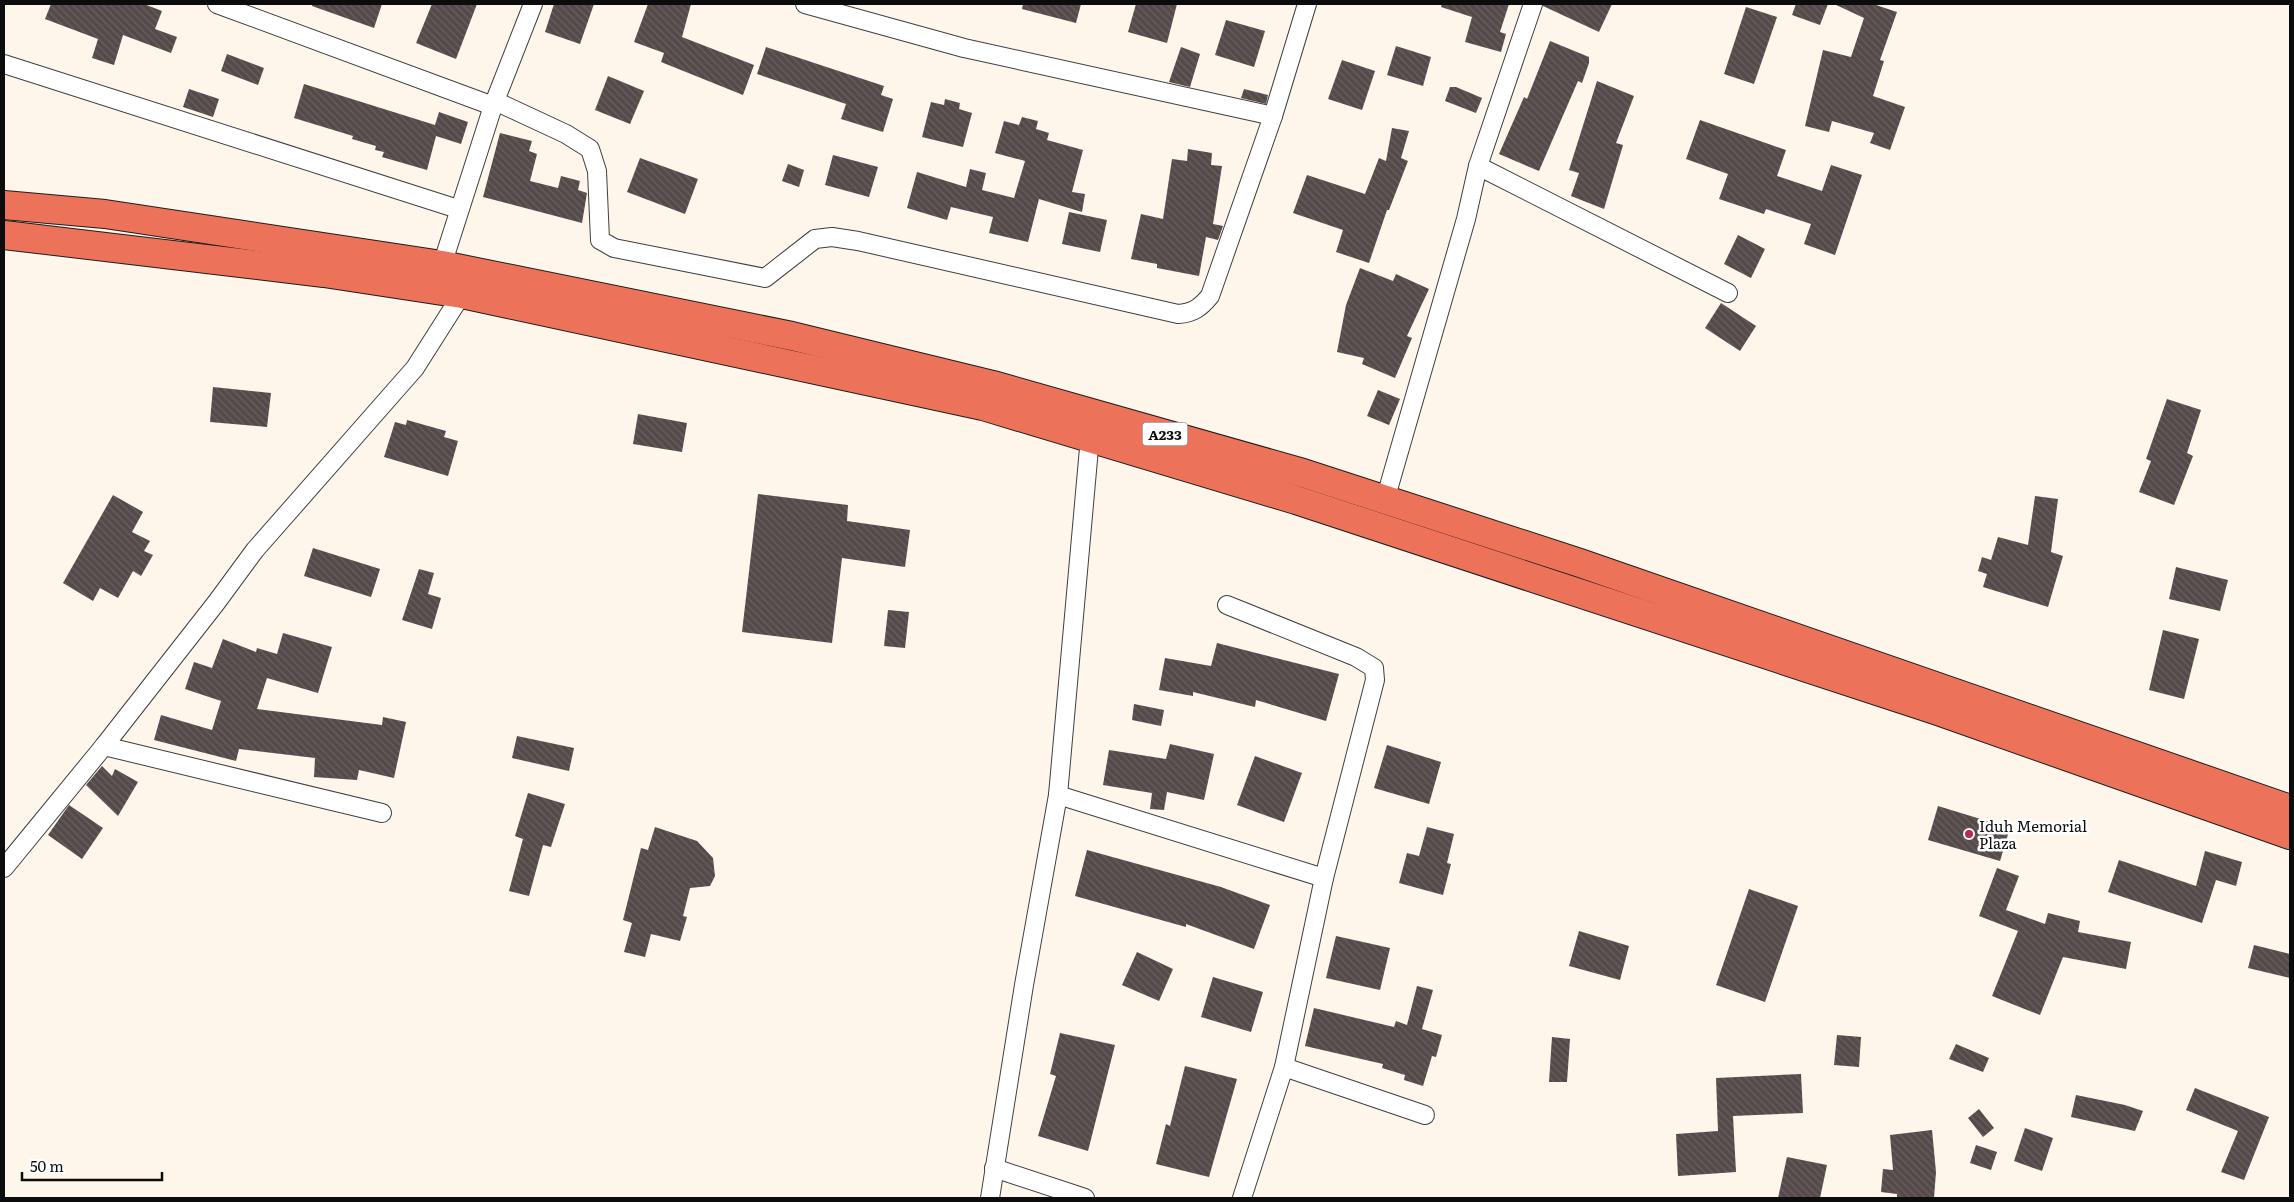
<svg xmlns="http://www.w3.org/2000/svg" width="2294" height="1202" viewBox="0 0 2294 1202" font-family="Literata,serif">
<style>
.building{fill:url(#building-back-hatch)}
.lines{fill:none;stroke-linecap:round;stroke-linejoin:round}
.street-casing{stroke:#3f3f3f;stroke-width:20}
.highway-casing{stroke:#1d1d1d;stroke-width:30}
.street{stroke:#fff;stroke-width:18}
.highway{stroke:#ed725a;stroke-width:28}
.poi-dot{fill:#b42b5a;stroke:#fff;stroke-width:2}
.labels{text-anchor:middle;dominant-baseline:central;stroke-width:5;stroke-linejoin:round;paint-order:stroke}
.shield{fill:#fff;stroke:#555;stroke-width:1}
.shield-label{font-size:14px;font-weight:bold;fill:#0c0c0c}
.poi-label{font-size:15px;fill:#0c0c0c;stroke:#fff;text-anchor:start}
</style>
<defs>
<pattern id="building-back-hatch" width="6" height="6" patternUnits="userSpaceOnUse" patternTransform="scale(1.25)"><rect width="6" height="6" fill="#544a49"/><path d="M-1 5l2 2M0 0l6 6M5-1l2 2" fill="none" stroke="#68605f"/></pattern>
</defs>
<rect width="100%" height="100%" fill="#fef5eb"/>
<g class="building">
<polygon points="51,4 144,4 162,11 155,29 177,37 171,53 123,35 114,65 92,58 98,39 45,19"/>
<polygon points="312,4 382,4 374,28 312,6"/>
<polygon points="432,4 477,4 456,59 416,43"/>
<polygon points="554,4 594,4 580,44 545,32"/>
<polygon points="648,4 691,4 682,37 754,65 743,95 661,62 664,53 634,42"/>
<polygon points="1023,4 1081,4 1076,23 1022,9"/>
<polygon points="1136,4 1177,4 1167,43 1128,32"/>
<polygon points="1442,4 1509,4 1500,32 1506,34 1501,52 1465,42 1472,17 1441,7"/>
<polygon points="1543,4 1612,4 1599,32 1543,6"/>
<polygon points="1796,4 1828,4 1820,25 1792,15"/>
<polygon points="1834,4 1873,4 1897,12 1880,60 1884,61 1873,96 1905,107 1890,150 1870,143 1874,133 1832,121 1829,132 1805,126 1823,50 1851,57 1864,18"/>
<polygon points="1746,7 1777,17 1754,84 1724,74"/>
<polygon points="1226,20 1265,31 1254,67 1215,55"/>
<polygon points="1550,41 1589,57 1589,63 1582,83 1578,81 1539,171 1499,154 1524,97 1527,99"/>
<polygon points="1396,46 1431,57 1423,86 1387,75"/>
<polygon points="766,47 884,86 881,95 893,99 883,132 841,119 846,104 757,74"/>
<polygon points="1181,47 1200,54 1190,87 1169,82"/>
<polygon points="227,54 264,68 258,85 221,71"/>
<polygon points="1342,60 1375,71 1362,110 1328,99"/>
<polygon points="608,76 644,91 630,124 595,110"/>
<polygon points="1597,81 1634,96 1616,143 1623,145 1604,209 1571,196 1579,173 1569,170"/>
<polygon points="304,84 435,125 439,112 468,122 461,144 436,136 427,170 382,157 384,152 375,150 376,146 352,139 353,136 294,118"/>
<polygon points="1450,87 1456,87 1482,98 1476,113 1445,101"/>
<polygon points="189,89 219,99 213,117 183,107"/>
<polygon points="1244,89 1268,95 1266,104 1241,98"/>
<polygon points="945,99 960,103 959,109 972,113 963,147 922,137 931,102 944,105"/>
<polygon points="1022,117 1038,121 1036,129 1049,133 1047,140 1083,150 1072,192 1085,194 1082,212 1039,199 1028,242 989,233 993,217 951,207 947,220 907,208 917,172 966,187 970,169 986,173 982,190 1014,198 1025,161 995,153 1004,121 1019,125"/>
<polygon points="1700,120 1786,150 1777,176 1822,191 1831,165 1862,175 1835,255 1804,244 1811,224 1766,209 1764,214 1719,199 1728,174 1686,159"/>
<polygon points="1392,128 1409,131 1401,158 1408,161 1389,210 1387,210 1369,263 1336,252 1343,230 1293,213 1307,175 1365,194 1379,158 1386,161"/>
<polygon points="500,133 532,141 529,151 537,154 530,181 558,188 561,176 580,181 578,190 587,193 582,223 483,197"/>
<polygon points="1188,149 1212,153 1211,165 1222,166 1213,224 1223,226 1218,240 1206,237 1199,276 1157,268 1157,264 1131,259 1141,214 1163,219 1172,159 1187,161"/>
<polygon points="833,155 878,167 869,197 825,185"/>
<polygon points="640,158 698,179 685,214 627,192"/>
<polygon points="788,164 804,170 799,187 782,181"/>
<polygon points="1069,212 1107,220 1100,252 1062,244"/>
<polygon points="1738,235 1765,249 1751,278 1724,264"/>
<polygon points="1360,268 1393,281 1396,274 1429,289 1407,336 1412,338 1395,378 1362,364 1364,358 1337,352 1346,305"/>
<polygon points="1721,303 1756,326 1740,351 1705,328"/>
<polygon points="213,387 271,393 267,427 210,422"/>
<polygon points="1378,390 1400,399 1389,425 1367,416"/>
<polygon points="2167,399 2201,410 2187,453 2193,456 2174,505 2139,492 2151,461 2146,459"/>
<polygon points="638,414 687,423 682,452 633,444"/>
<polygon points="407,420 446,431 444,437 458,441 448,476 384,457 395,422 406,425"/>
<polygon points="758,494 848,505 847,521 910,530 905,567 842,558 832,643 742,632"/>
<polygon points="113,495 143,512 132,532 150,541 144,551 153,555 141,576 133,571 118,598 100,588 93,601 63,583"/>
<polygon points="2035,496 2058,499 2051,552 2063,556 2048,607 1983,587 1987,574 1978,571 1982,557 1991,560 1998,537 2028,545"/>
<polygon points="313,548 380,569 371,597 304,576"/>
<polygon points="2176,567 2228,580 2220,611 2169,599"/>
<polygon points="419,569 434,573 428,594 441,598 432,629 402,620"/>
<polygon points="888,610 909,612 905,648 884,646"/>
<polygon points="2163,630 2199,639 2184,699 2149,690"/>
<polygon points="283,633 332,647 318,693 267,678 257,709 382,725 383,717 406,722 394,778 359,770 357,780 314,777 315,758 239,749 236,761 154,740 161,715 212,730 221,701 185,689 194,662 212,668 223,639 256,652 257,648 277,654"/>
<polygon points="1217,643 1339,674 1326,721 1256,700 1255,707 1193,692 1193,696 1159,690 1165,658 1211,666"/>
<polygon points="1134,704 1164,710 1161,726 1132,720"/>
<polygon points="517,736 574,748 569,771 512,758"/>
<polygon points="1170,744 1214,754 1204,800 1167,792 1164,810 1150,809 1152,793 1103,785 1109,750 1166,759"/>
<polygon points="1387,745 1441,762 1429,804 1374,788"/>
<polygon points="1255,756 1302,773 1284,822 1237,805"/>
<polygon points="102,766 112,776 115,769 138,782 118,816 86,785"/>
<polygon points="528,793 565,804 551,847 543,845 529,896 509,891 523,839 515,836"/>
<polygon points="69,805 103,828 82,859 48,835"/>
<polygon points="1938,806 2010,828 2000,861 1928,840"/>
<polygon points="655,827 697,841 713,858 715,876 710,886 690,888 683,916 687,917 680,941 651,934 645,957 624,952 632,923 623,920 641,848 648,850"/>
<polygon points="1427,827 1454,834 1447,863 1451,864 1443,895 1399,883 1407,853 1419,856"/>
<polygon points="1087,850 1221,887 1270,905 1254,949 1186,924 1186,927 1075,896"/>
<polygon points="2205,851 2242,862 2236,886 2216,880 2202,923 2108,892 2119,860 2196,886"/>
<polygon points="1997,868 2019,876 2006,910 2045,924 2048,913 2080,921 2078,932 2131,942 2126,969 2063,957 2040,1015 1992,996 2018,931 1979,916"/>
<polygon points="1749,889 1798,906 1765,1002 1716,985"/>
<polygon points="1579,931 1629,946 1620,980 1569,966"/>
<polygon points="1336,936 1390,948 1380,990 1326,978"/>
<polygon points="2254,945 2290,954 2290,978 2248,968"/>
<polygon points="1137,952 1173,969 1159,1001 1122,985"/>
<polygon points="1213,977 1263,992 1251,1032 1201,1017"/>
<polygon points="1417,986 1433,990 1422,1029 1442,1035 1436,1057 1432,1056 1423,1086 1404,1080 1405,1075 1382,1068 1383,1064 1305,1046 1314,1008 1394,1027 1396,1021 1407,1025"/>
<polygon points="1060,1033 1115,1045 1088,1151 1038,1136 1056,1076 1050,1074"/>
<polygon points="1837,1035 1861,1037 1859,1067 1834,1065"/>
<polygon points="1552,1037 1570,1039 1567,1082 1549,1082"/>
<polygon points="1956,1044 1989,1058 1983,1072 1949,1059"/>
<polygon points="1185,1066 1237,1079 1209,1177 1156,1164 1166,1124 1170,1126"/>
<polygon points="1801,1074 1803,1113 1733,1116 1736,1172 1678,1176 1676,1134 1718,1131 1716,1078"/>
<polygon points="2195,1088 2269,1117 2244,1180 2221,1172 2238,1131 2186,1110"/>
<polygon points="2076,1095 2125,1105 2143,1111 2135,1131 2071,1117"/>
<polygon points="1979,1109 1994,1128 1983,1137 1968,1118"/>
<polygon points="2025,1128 2053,1138 2042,1171 2014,1161"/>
<polygon points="1932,1130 1936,1172 1934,1198 1897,1198 1897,1194 1881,1192 1883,1169 1893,1170 1890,1135"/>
<polygon points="1976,1145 1997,1152 1991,1170 1970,1163"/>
<polygon points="1787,1157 1827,1165 1820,1198 1778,1198"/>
</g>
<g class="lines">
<g class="street-casing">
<g id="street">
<polyline points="217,4 493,106"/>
<polyline points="805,4 964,48 1273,116"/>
<polyline points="4,64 458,209"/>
<path d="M495,101L566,134L590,149L597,171L600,240L614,248L765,278L815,239L832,237L858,241L1178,314C1193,313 1200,308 1210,296L1273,116L1307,4"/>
<polyline points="1478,166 1728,293"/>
<polyline points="442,265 493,106 533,4"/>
<polyline points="1385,500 1466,219 1478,166 1533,4"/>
<polyline points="1227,605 1356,657 1374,668 1375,680 1324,878 1284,1067 1242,1198"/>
<polyline points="104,746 382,813"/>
<polyline points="1058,795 1324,878"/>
<polyline points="4,868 104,746 216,603 255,550 415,368 462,294"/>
<polyline points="1284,1067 1425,1115"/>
<polyline points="994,1168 1085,1198"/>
<polyline points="990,1198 1024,985 1058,795 1090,437"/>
</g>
</g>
<g class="highway-casing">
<g id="highway">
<polyline points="4,205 105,214 442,265 792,336 993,385 1303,473 1580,563 2290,809"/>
<polyline points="4,235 324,273 462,294 983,406 1296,500 1935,710 2290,835"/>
</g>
</g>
<use href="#street" class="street"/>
<use href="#highway" class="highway"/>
</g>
<circle class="poi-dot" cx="1969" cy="834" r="5"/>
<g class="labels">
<rect class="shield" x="1142.5" y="422.5" width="45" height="23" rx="4"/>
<g class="shield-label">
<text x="1165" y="434">A233</text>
</g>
<g class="poi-label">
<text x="1979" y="825">Iduh Memorial<tspan x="1979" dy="17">Plaza</tspan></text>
</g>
</g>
<rect width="2294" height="1202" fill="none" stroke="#0c0c0c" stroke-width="10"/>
<path d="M22 1172v8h140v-8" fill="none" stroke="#0c0c0c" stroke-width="2.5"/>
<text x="30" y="1172" font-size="15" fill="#0c0c0c" stroke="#ffffff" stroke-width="4" paint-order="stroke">50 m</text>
</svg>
